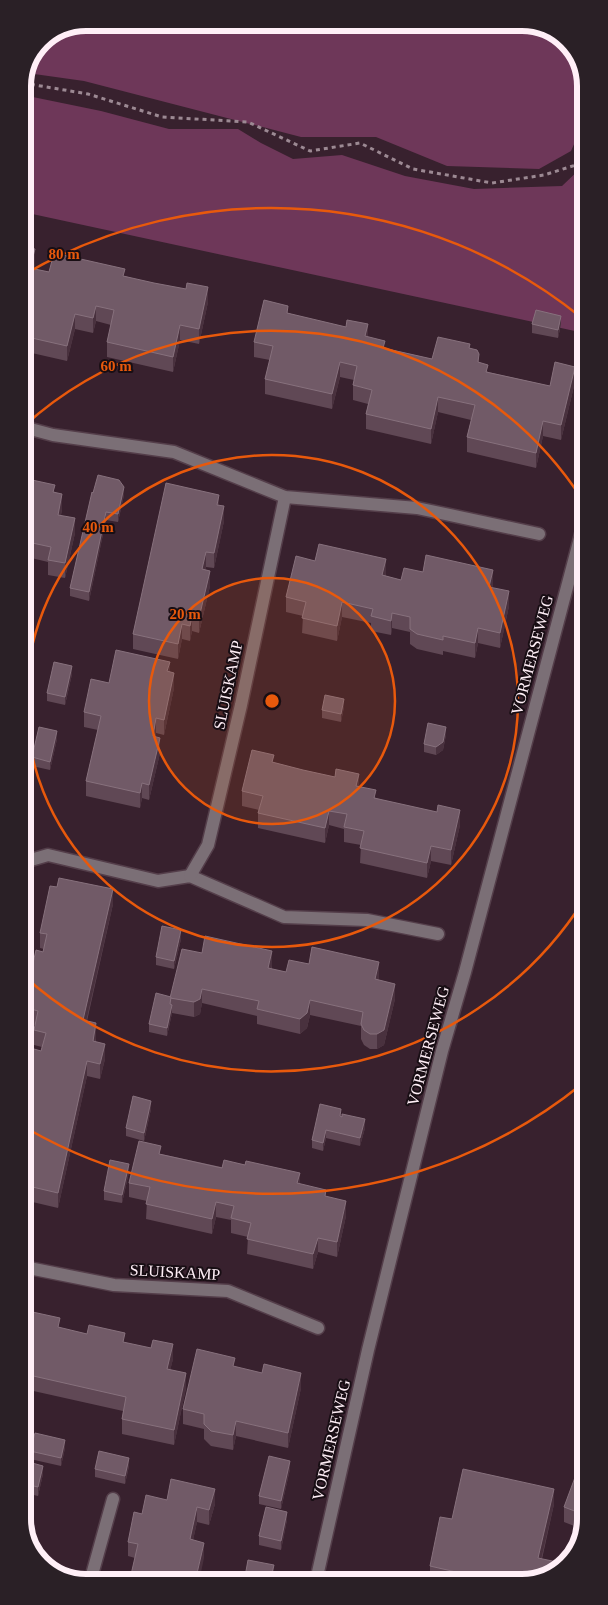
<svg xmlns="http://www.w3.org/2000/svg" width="608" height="1605" viewBox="0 0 608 1605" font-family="Georgia,serif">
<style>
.green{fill:#6e3759}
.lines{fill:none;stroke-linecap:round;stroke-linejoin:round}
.minor-casing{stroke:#543e4a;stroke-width:15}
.path{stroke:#9c8993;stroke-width:3;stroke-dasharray:4 4;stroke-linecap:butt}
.minor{stroke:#7b6f76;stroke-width:12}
.wall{fill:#604855}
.shaded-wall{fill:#49313e}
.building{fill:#715a67;stroke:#87717d}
.ring{fill:none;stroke:#e8590c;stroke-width:2.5}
.labels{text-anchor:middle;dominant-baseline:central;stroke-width:4;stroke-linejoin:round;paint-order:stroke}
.street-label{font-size:16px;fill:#ffeff7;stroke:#180e14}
.rim{fill:none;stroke:#ffeff7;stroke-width:6}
.centre{fill:#e8590c;stroke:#180e14;stroke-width:2.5}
.ring-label{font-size:15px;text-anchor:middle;font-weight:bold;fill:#e8590c;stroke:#180e14;stroke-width:4;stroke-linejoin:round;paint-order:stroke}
</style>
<rect width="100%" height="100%" fill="#38212e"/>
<g class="green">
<polygon points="86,23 527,23 564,38 583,69 583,124 571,151 539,169 447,166 376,137 301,137 84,81 27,73 41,41"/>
<polygon points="23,95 101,111 169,129 238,129 261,143 293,159 342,155 405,176 474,189 562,186 583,166 584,333 23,212"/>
</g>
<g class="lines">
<g class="minor-casing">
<g id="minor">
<polyline points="23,427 53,435 174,452 285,497 417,508 539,534"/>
<polyline points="24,862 48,855 158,881 190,876 284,917 367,920 438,934"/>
<polyline points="190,876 208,845 241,705 285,497"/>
<polyline points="24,1267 114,1285 228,1291 318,1328"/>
<polyline points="316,1581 368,1350 442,1051 465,972 584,523"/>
<polyline points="90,1582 113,1499"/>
</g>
</g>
<polyline class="path" points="23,83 88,94 162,117 248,122 310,151 360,143 413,169 492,183 544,175 579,164 583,151"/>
<use href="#minor" class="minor"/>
</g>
<g class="wall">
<polygon points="23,246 35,264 34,269 49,272 125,276 208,302 199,344 180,340 173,372 107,357 107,342 111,325 96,321 93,333 75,329 67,361 23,351"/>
<polygon points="288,313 368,337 385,348 432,359 470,348 479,363 488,372 550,386 575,382 561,440 543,436 536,468 467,452 467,437 471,420 438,412 431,444 366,429 366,414 368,404 353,400 353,385 354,380 340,377 332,409 265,394 265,379 270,360 254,357 254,342"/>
<polygon points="532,324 561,324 558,338 532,333"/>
<polygon points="23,478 55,492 62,509 61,515 75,533 65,578 48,575 48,562 23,556"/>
<polygon points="93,493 124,495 118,522 106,520 89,601 70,596 70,588"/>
<polygon points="219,505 224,521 214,568 206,567 205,570 210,586 199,633 192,631 190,641 182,639 178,659 133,649 133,634"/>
<polygon points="315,561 386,574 386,576 401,580 423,572 493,585 492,588 509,606 500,648 478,643 475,658 443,651 443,655 417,649 410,644 410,632 392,628 391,635 371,631 371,623 342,617 337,641 302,633 303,616 286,612 286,597"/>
<polygon points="170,672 174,688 164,735 156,733 156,737 160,753 149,800 142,798 140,808 86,796 86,781 98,730 84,727 84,712 109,683"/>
<polygon points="72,674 65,705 47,701 47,693"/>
<polygon points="344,707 341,722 322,718 322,710"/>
<polygon points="446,735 443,750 436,755 424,752 424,744"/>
<polygon points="57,739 50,770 32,766 32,757"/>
<polygon points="274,763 359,787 376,798 460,825 451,865 431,861 427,878 360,863 361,845 344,842 344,829 329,825 325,843 258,828 258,813 259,810 242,806 242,791"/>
<polygon points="113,904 87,1021 96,1038 96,1042 105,1059 100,1079 87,1076 58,1208 24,1200 24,1060 31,1059 41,1051 42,1047 34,1045 34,1030 35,1025 31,1024 31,1014 25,1012 25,998 43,952 44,949 40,948 40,933"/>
<polygon points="181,939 174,969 156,965 156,957"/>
<polygon points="202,953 272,966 272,969 286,972 309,964 379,977 378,980 395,999 384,1045 377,1049 370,1049 364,1045 361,1039 361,1026 310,1015 307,1028 300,1034 257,1024 257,1016 202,1003 200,1014 194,1017 172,1013 167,1036 149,1032 149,1024 171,997"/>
<polygon points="151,1109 144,1141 126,1136 126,1128"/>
<polygon points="341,1116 365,1128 360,1146 326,1138 323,1151 312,1148 312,1140"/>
<polygon points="161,1154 300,1184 326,1197 346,1216 337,1257 318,1252 313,1269 247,1254 248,1237 231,1233 231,1220 216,1217 212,1234 146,1219 147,1201 129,1197 129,1183"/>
<polygon points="129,1172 122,1203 104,1200 104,1191"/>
<polygon points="24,1301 30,1311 60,1328 125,1343 173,1359 170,1370 186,1388 174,1445 122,1434 122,1419 123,1411 29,1390 29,1383 25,1382"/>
<polygon points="235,1367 301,1388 288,1448 236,1436 233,1450 211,1446 204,1439 204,1429 183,1424 183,1409"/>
<polygon points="65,1448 61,1466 30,1459 30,1451"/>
<polygon points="25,1461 43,1474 38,1496 25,1493"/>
<polygon points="129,1466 125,1484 95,1477 95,1469"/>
<polygon points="290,1469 281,1509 259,1504 259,1496"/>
<polygon points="585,1475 586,1519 582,1529 564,1522 564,1507"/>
<polygon points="167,1500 215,1504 209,1525 197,1522 193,1540 204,1558 130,1579 135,1558 128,1556 128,1542 142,1514"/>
<polygon points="554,1504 542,1559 557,1568 539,1580 430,1581 430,1566"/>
<polygon points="287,1520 281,1550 259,1545 259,1536"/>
</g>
<g class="shaded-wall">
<polygon points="35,249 35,264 30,283 30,268"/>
<polygon points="208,287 208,302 199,344 199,329"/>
<polygon points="96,306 96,321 93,333 93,318"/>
<polygon points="75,314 75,329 67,361 67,346"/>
<polygon points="561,316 561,324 558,338 558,330"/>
<polygon points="368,324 368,339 365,336"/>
<polygon points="180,325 180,340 173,372 173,357"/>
<polygon points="340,362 340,377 332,409 332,394"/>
<polygon points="575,367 575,382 561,440 561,425"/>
<polygon points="438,397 438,412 431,444 431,429"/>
<polygon points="543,421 543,436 536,468 536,453"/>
<polygon points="124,487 124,495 118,522 118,514"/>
<polygon points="62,494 62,509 58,530 58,515"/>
<polygon points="219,495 219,510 217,505"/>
<polygon points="224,506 224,521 214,568 214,553"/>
<polygon points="106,512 106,520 89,601 89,592"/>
<polygon points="75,518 75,533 65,578 65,563"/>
<polygon points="206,552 206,567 202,584 202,569"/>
<polygon points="386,559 386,574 382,590 382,575"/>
<polygon points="493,570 493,585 489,602 489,587"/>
<polygon points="210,571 210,586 199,633 199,618"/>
<polygon points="28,587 28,596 24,619 24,611"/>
<polygon points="509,591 509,606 500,648 500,633"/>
<polygon points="342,602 342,617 337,641 337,626"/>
<polygon points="392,613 392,628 391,635 391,621"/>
<polygon points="192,617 192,631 190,641 190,626"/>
<polygon points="182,624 182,639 178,659 178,644"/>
<polygon points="478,628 478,643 475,658 475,643"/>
<polygon points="170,662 170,677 167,671"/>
<polygon points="72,666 72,674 65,705 65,697"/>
<polygon points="174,673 174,688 164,735 164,720"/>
<polygon points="344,699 344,707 341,722 341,714"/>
<polygon points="156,718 156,733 153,751 153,736"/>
<polygon points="446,727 446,735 443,750 436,755 436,747"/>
<polygon points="57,731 57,739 50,770 50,762"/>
<polygon points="160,738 160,753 149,800 149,785"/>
<polygon points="359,774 359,789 356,786"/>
<polygon points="142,783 142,798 140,808 140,793"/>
<polygon points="460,810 460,825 451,865 451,850"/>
<polygon points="329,811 329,825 325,843 325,828"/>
<polygon points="431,846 431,861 427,878 427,863"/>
<polygon points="113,889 113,904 83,1035 83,1020"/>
<polygon points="181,930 181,939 174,969 174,961"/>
<polygon points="272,951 272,966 268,983 268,968"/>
<polygon points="379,962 379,977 375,994 375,979"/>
<polygon points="395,984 395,999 384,1045 377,1049 377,1034"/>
<polygon points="202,989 202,1003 200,1014 194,1017 194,1002"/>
<polygon points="310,1000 310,1015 307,1028 300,1034 300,1019"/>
<polygon points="172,1005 172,1013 167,1036 167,1028"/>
<polygon points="96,1023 96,1038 93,1056 93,1041"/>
<polygon points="105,1044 105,1059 100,1079 100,1064"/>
<polygon points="87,1061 87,1076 58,1208 58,1193"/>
<polygon points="151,1101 151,1109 144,1141 144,1133"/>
<polygon points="365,1119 365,1128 360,1146 360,1138"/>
<polygon points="326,1130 326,1138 323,1151 323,1143"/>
<polygon points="129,1164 129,1172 122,1203 122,1195"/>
<polygon points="300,1173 300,1188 297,1183"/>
<polygon points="346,1201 346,1216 337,1257 337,1242"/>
<polygon points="216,1202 216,1217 212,1234 212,1219"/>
<polygon points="318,1238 318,1252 313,1269 313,1254"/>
<polygon points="173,1344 173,1359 167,1384 167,1369"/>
<polygon points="186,1373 186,1388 174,1445 174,1430"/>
<polygon points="301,1373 301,1388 288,1448 288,1433"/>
<polygon points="236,1421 236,1436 233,1450 233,1435"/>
<polygon points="65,1440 65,1448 61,1466 61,1458"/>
<polygon points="129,1458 129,1466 125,1484 125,1476"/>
<polygon points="290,1461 290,1469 281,1509 281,1501"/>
<polygon points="43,1466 43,1474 38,1496 38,1487"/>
<polygon points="215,1489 215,1504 209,1525 209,1510"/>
<polygon points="554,1489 554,1504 538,1573 538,1558"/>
<polygon points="197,1507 197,1522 190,1554 190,1539"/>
<polygon points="287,1512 287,1520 281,1550 281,1541"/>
<polygon points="204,1543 204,1558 199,1582 195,1582"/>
<polygon points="274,1565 274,1573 272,1581 270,1581"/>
</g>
<g class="building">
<polygon points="23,246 35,249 30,268 49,272 54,253 125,269 123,276 154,283 186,289 187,283 208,287 199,329 180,325 173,357 107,342 114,310 96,306 93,318 75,314 67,346 23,336"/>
<polygon points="264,300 288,306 287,313 346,327 347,320 368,324 365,336 385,341 383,348 432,359 438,337 470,344 469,348 477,350 479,354 478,362 488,365 486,372 550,386 555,362 575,367 561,425 543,421 536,453 467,437 475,405 438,397 431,429 366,414 372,390 353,385 357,366 340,362 332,394 265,379 273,346 254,342"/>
<polygon points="536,310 561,316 558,330 532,324"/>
<polygon points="98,475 119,480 124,487 118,514 106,512 89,592 70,588 92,492 93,493"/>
<polygon points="23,478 55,485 53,492 62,494 58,515 75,518 65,563 48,560 51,547 23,541"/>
<polygon points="166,483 219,495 217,505 224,506 214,553 206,552 202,569 210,571 199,618 192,617 190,626 182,624 178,644 133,634"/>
<polygon points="319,544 386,559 382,575 401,580 404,568 423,572 426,555 493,570 489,587 509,591 500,633 478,628 475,643 443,636 443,640 417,634 410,629 410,617 392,613 391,621 371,616 373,609 342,602 337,626 302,618 306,602 286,597 296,556 315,561"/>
<polygon points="23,586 28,587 24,611 23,611"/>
<polygon points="116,650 170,662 167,671 174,673 164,720 156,718 153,736 160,738 149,785 142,783 140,793 86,781 101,716 84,712 91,679 109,683"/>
<polygon points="54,662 72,666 65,697 47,693"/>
<polygon points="325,695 344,699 341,714 322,710"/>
<polygon points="428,723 446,727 443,742 436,747 424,744"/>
<polygon points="39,727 57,731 50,762 32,757"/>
<polygon points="252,750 274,755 272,762 303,770 335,777 336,769 359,774 356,786 376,790 374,798 437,812 438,805 460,810 451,850 431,846 427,863 360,848 364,831 344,827 347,814 329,811 325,828 258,813 263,796 242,791"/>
<polygon points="59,878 113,889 83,1020 96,1023 93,1041 105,1044 100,1064 87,1061 58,1193 24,1185 24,1060 25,1058 31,1059 34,1049 41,1051 46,1033 34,1030 38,1011 31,1009 32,999 25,998 36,950 43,952 47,934 40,933 50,886 57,887"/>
<polygon points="162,926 181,930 174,961 156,957"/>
<polygon points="205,936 272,951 268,968 286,972 289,960 309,964 312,947 379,962 375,979 395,984 384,1030 377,1034 370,1034 364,1030 361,1024 363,1012 310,1000 307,1013 300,1019 257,1009 259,1001 202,989 200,999 194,1002 170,998 182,949 202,953"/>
<polygon points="156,993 171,997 170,1004 172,1005 167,1028 149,1024"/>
<polygon points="133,1096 151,1101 144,1133 126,1128"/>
<polygon points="320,1104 341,1109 340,1116 342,1117 342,1114 365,1119 360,1138 326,1130 323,1143 312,1140"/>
<polygon points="139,1141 161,1146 159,1154 222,1168 224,1160 245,1165 246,1161 300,1173 297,1183 326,1190 325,1196 346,1201 337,1242 318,1238 313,1254 247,1239 251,1223 231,1218 234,1206 216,1202 212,1219 146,1204 150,1187 129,1183"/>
<polygon points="110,1160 129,1164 122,1195 104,1191"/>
<polygon points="24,1301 30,1302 28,1311 60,1318 58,1327 87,1334 89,1325 125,1333 123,1342 151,1348 153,1340 173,1344 167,1369 186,1373 174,1430 122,1419 126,1397 29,1375 30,1368 24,1367"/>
<polygon points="197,1349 235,1358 233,1366 262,1373 264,1364 301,1373 288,1433 236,1421 233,1435 211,1431 204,1424 204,1414 183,1409"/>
<polygon points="35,1433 65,1440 61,1458 30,1451"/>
<polygon points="99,1451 129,1458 125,1476 95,1469"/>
<polygon points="269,1456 290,1461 281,1501 259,1496"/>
<polygon points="25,1461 43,1466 38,1487 25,1484"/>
<polygon points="463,1469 554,1489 538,1558 557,1562 555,1569 539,1580 493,1580 484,1579 484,1581 456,1581 455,1579 456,1572 430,1566 440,1517 452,1519"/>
<polygon points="577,1472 585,1475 585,1515 564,1507"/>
<polygon points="171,1479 215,1489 209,1510 197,1507 190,1539 204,1543 195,1582 118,1582 119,1577 130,1579 138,1544 128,1542 134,1512 142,1514 146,1495 167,1500"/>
<polygon points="266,1507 287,1512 281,1541 259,1536"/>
<polygon points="248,1560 274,1565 270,1581 244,1582"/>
</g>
<circle cx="272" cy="701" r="123" fill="#e8590c" fill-opacity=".12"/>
<g class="ring">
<circle cx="272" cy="701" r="123"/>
<circle cx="272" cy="701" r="246"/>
<path d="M584 900A370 370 0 0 1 24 976M24 426A370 370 0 0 1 582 499"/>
<path d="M582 1084A493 493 0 0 1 26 1128M25 274A493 493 0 0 1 582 318"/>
</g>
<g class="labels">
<g class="street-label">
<text transform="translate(532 655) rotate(-75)">VORMERSEWEG</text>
<text transform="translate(228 685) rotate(-78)">SLUISKAMP</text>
<text transform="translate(428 1046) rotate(-75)">VORMERSEWEG</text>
<text transform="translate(175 1272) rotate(3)">SLUISKAMP</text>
<text transform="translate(331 1440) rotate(-77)">VORMERSEWEG</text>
</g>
</g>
<path d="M0 0H608V1605H0ZM86 31H522A55 55 0 0 1 577 86V1519A55 55 0 0 1 522 1574H86A55 55 0 0 1 31 1519V86A55 55 0 0 1 86 31Z" fill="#2a2026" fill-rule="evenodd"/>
<path class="rim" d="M86 31H522A55 55 0 0 1 577 86V1519A55 55 0 0 1 522 1574H86A55 55 0 0 1 31 1519V86A55 55 0 0 1 86 31Z"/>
<circle cx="272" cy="701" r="8" class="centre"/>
<g class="ring-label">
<text x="64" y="259">80 m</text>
<text x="116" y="371">60 m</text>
<text x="98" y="532">40 m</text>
<text x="185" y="619">20 m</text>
</g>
</svg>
